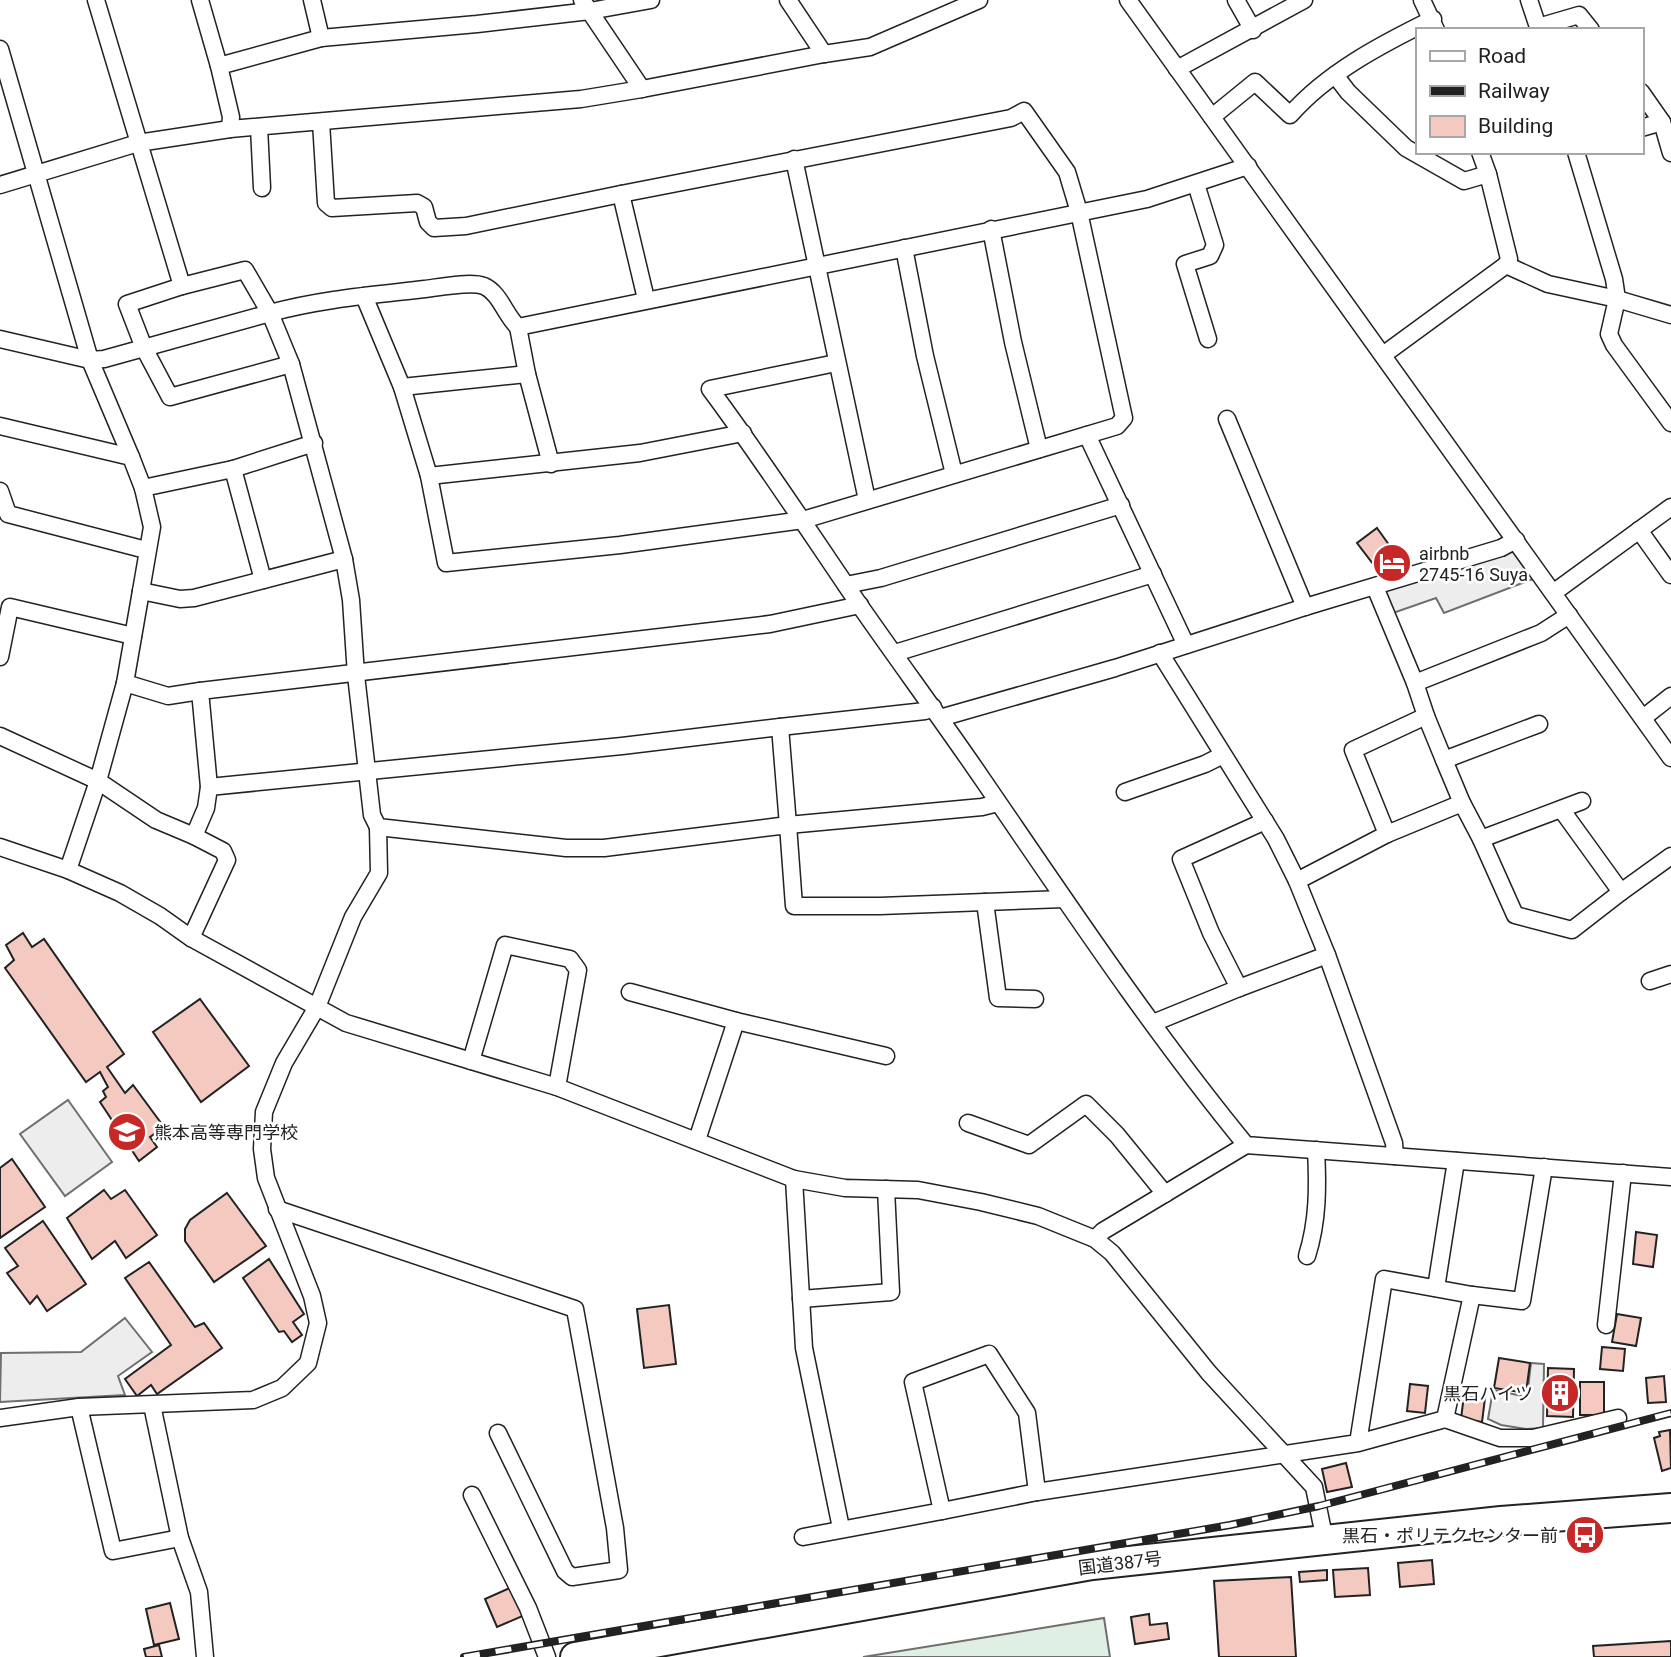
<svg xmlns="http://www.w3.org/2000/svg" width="1671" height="1657" viewBox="0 0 1671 1657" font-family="Roboto,'Noto Sans JP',sans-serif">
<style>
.green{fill:#e0efe3;stroke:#6f6f6f;stroke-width:2}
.parking{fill:#ededed;stroke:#6f6f6f;stroke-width:2}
.building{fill:#f3c9c0;stroke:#222;stroke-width:2}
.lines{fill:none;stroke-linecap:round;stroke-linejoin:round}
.street-casing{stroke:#222;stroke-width:19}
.highway-casing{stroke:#222;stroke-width:32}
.street{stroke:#fff;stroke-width:16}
.highway{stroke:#fff;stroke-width:28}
.rail-casing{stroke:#222;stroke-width:8}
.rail{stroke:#fff;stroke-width:5;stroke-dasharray:16;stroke-linecap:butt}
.labels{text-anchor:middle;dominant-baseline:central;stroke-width:5;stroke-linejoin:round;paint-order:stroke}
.poi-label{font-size:18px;fill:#222;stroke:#fff;text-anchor:start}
.street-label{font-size:18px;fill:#222;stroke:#fff}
</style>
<rect width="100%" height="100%" fill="#fff"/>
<polygon class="green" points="1104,1618 1110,1657 863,1657"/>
<g class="parking">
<polygon points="1510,547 1533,579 1444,613 1436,598 1393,613 1383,589"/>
<polygon points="68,1100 112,1162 65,1196 20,1134"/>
<polygon points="125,1318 152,1352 118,1376 125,1395 0,1402 1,1353 81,1352"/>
<polygon points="1531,1363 1544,1364 1543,1428 1526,1429 1501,1425 1488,1419 1493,1390 1527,1397"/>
</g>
<g class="building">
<polygon points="1377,528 1402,563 1383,577 1357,543"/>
<polygon points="23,933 32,947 44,939 124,1054 107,1067 125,1093 133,1085 164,1127 150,1137 157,1147 139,1161 100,1102 106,1097 103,1091 108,1087 100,1072 86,1082 5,968 14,960 6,945"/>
<polygon points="200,999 249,1066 201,1102 153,1032"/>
<polygon points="12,1159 45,1207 0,1238 0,1168"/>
<polygon points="104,1190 111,1199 125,1190 157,1235 126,1258 115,1241 92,1259 67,1218"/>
<polygon points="227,1193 266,1246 214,1282 185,1241 185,1229 190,1220"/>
<polygon points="43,1221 86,1284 47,1311 37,1296 30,1304 7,1273 18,1266 5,1248"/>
<polygon points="1636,1232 1657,1235 1653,1267 1633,1264"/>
<polygon points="269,1259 304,1314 293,1322 302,1335 292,1342 284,1331 279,1332 243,1278"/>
<polygon points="149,1262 195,1327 204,1323 222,1348 157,1394 151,1385 137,1396 125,1379 171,1345 125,1278"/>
<polygon points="669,1305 676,1364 644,1368 637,1309"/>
<polygon points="1617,1314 1641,1318 1636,1346 1612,1342"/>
<polygon points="1602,1347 1625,1349 1623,1371 1600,1369"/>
<polygon points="1499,1358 1530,1363 1526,1393 1494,1388"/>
<polygon points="1548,1368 1574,1369 1573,1417 1547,1416"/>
<polygon points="1664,1376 1666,1402 1648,1403 1646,1378"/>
<rect x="1580" y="1382" width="24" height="33"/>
<polygon points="1410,1384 1428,1386 1425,1413 1407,1411"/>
<polygon points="1464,1395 1485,1398 1482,1422 1461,1419"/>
<polygon points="1670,1430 1671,1468 1662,1471 1654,1438 1660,1436 1659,1432"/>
<polygon points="1346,1463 1352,1487 1327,1492 1322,1469"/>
<polygon points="1432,1560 1434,1584 1400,1587 1398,1563"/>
<polygon points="1368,1568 1370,1595 1335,1597 1333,1570"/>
<polygon points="1327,1570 1327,1580 1300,1582 1299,1572"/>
<polygon points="1291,1577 1296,1657 1219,1657 1214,1581"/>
<polygon points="512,1587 525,1615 497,1627 485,1599"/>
<polygon points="170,1603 179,1639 154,1645 146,1609"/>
<polygon points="1149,1614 1150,1625 1167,1623 1169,1639 1135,1644 1131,1617"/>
<polygon points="1671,1641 1671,1657 1594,1657 1593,1646"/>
<polygon points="159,1645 162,1657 146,1657 144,1649"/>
</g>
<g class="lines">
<g class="street-casing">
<g id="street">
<polyline points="200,0 219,66"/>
<polyline points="312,0 321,38"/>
<polyline points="582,0 642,89 824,54 870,47 979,0"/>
<polyline points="788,0 824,54"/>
<polyline points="1128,0 1671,758"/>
<polyline points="1236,0 1253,30"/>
<polyline points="1422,0 1436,30"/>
<polyline points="1529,0 1539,30"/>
<polyline points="1538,27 1579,15 1591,30"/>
<polyline points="0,49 90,360 131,457"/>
<polyline points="1177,69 1304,0"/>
<polyline points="1335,75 1348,92 1406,148 1464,181 1488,174 1509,259 1506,265"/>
<polyline points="642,89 581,99 230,129 231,117 219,66 321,38 477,24 590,11 651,0"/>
<polyline points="1641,92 1662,122 1671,153"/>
<path d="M1212,117L1255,82L1290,115C1328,72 1382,44 1433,19"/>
<polyline points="321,122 326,203 332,208 417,203 424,207 428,222 434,228 466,226 621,194"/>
<polyline points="259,127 262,188"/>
<polyline points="1641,128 1662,122"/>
<polyline points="1480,152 1488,174"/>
<polyline points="1576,152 1614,279 1617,299 1609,334 1614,345 1671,423"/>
<polyline points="794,159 867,500"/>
<polyline points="1196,184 1215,245 1210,256 1185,264 1208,339"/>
<polyline points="0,185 138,143 230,129"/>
<polyline points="991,229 1013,342 1039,449"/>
<polyline points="904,248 925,356 954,474"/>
<polyline points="182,286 127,304 144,348 170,397 291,364"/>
<polyline points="364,296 402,387 429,476 640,453 743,433"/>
<polyline points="0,339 90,360 104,359 270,313 245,270 182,286 96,0"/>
<polyline points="1383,355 1506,265 1548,284 1617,299 1671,315"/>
<path d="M836,363L710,389C762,459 809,531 858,603C899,662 942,720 983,780C1068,904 1151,1029 1246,1145L1671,1177"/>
<polyline points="527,374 551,464"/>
<polyline points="402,387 527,374 518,327"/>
<polyline points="1227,419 1305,607"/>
<polyline points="0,426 131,457 143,488"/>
<polyline points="1087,435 1186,645"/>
<polyline points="429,476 446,563 620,545 803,520 1117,426 1124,418 1079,212 1067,172 1024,111 1011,118 621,194 646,299"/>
<polyline points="0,491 8,514 146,550"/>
<polyline points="1639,530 1671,575"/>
<polyline points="263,580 233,469 314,443"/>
<polyline points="846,585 881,578 1121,505"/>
<polyline points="1375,587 1415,683 1541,633 1569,615"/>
<polyline points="141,591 152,527 143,488 233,469"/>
<polyline points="1553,593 1671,507"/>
<polyline points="895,653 1153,574"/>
<polyline points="1160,653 1276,839 1297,881 1387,834 1353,750 1426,716 1415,683"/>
<polyline points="0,657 10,607 133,636"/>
<polyline points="125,683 141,591 180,599 194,598 344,559"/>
<polyline points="1426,716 1444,760 1539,724"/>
<polyline points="940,718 1115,668 1305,607 1501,548 1516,540"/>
<polyline points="1643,718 1671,696"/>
<polyline points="780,727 925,711 933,707"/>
<polyline points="0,736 98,781 125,683 168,696 200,691"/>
<polyline points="209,787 622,746 780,727 788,825 982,807 998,803"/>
<polyline points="1125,792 1205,764 1223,755"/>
<polyline points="1462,803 1481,839 1582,801"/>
<polyline points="1387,834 1462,803 1444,760"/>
<polyline points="1481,839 1515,915 1572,930 1621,892 1561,809"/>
<polyline points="0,847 68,870 120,893 160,916 191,938 346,1023 557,1087 794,1179 845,1188 918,1190 981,1202 1038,1216 1095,1239 1112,1253 1209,1373 1314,1487 1325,1541"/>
<polyline points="68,870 98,781 156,820 194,836"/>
<polyline points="1621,892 1671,856"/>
<path d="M1064,899L880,906H794L788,825L604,848H566L378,827L372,815L356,675L351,600L344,559L291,364L270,313C321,299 373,295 425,289C440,287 471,281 484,286C500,293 505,315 518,327L1147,199L1248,166"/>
<polyline points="985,902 998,998 1035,999"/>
<polyline points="191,938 227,860 223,851 194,836 206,808 209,787 200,691 770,624 860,605"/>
<polyline points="1327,955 1394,1143 1395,1156"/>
<polyline points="1650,981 1671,974"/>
<polyline points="1239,988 1327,955 1297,881"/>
<polyline points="630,992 736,1021"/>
<polyline points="1153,1023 1239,988 1211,933 1181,859 1265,821"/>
<polyline points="471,1061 505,945 570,959 578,970 557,1087"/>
<polyline points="968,1123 1029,1145 1086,1104 1117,1135 1165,1194"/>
<polyline points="697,1140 736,1021 886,1056"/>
<polyline points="794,1179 804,1348 841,1528"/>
<polyline points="277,1209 575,1309 615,1528 619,1570 572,1577 565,1571 498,1433"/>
<polyline points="1095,1239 1103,1231 1246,1145"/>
<path d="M1307,1256C1318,1221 1318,1186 1316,1150"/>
<polyline points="1436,1288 1456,1161"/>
<polyline points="1472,1295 1522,1301 1544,1167"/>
<polyline points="801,1299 891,1292 886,1189"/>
<polyline points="1606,1325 1623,1173"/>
<polyline points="152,1405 180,1538 199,1592 205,1657"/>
<polyline points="79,1407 113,1551 180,1538"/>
<polyline points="0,1418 79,1407 253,1400 282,1388 308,1363 318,1323 312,1296 266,1178 262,1149 264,1112 284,1063 317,1007 353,917 379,873 378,827"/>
<polyline points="1445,1419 1500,1438 1533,1438 1618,1418"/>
<polyline points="472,1495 528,1608 547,1657"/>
<polyline points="942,1511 1037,1492"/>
<polyline points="803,1537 942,1511 913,1382 989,1354 1027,1413 1037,1492 1358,1443 1445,1419 1472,1295 1384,1279 1358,1443"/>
</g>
</g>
<g class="highway-casing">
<polyline id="highway" points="575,1657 1092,1565 1501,1521 1671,1508"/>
</g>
<use href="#street" class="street"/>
<use href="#highway" class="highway"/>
<g class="rail-casing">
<polyline id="rail" points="464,1657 1230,1525 1319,1506 1671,1413"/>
</g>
<use href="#rail" class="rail"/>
</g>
<defs>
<g id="hotel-disc" transform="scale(2.0125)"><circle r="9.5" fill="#c62828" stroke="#fff"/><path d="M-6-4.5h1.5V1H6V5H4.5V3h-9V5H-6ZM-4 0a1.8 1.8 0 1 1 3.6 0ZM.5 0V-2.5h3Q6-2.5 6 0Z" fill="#fff"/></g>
<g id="university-disc" transform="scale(2.0125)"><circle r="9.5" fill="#c62828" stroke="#fff"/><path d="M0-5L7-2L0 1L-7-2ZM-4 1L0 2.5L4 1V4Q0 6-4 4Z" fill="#fff"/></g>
<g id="building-disc" transform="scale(2.0125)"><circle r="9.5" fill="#c62828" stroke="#fff"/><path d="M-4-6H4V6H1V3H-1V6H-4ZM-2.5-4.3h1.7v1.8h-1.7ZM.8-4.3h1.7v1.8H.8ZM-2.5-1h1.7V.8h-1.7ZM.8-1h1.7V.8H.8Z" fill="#fff"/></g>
<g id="bus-disc" transform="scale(2.0125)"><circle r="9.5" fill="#c62828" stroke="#fff"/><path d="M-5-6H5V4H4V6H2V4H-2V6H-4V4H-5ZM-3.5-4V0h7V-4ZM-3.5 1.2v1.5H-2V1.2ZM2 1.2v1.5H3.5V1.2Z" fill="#fff"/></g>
</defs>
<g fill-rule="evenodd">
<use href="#hotel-disc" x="1392" y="563"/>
<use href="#university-disc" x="127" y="1132"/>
<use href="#building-disc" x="1560" y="1393"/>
<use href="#bus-disc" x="1585" y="1535"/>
</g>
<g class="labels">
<g class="poi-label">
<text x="1419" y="553">airbnb<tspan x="1419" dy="21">2745-16 Suya</tspan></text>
<text x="154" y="1132">熊本高等専門学校</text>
<text x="1533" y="1393" text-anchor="end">黒石ハイツ</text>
<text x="1558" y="1535" text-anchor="end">黒石・ポリテクセンター前</text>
</g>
<g class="street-label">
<text transform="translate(1120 1563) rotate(-7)">国道387号</text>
</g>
</g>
<rect x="1416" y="28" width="228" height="126" fill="#ffffff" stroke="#a7a7a7" stroke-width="2"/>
<rect x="1430" y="51" width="35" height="10" fill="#ffffff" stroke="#a7a7a7" stroke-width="2"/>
<text x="1478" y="63" font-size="21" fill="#222222">Road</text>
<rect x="1430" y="86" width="35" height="10" fill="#222222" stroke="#a7a7a7" stroke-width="2"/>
<text x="1478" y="98" font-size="21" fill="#222222">Railway</text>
<rect x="1430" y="116" width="35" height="21" fill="#f3c9c0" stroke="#a7a7a7" stroke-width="2"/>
<text x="1478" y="133" font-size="21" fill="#222222">Building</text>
</svg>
